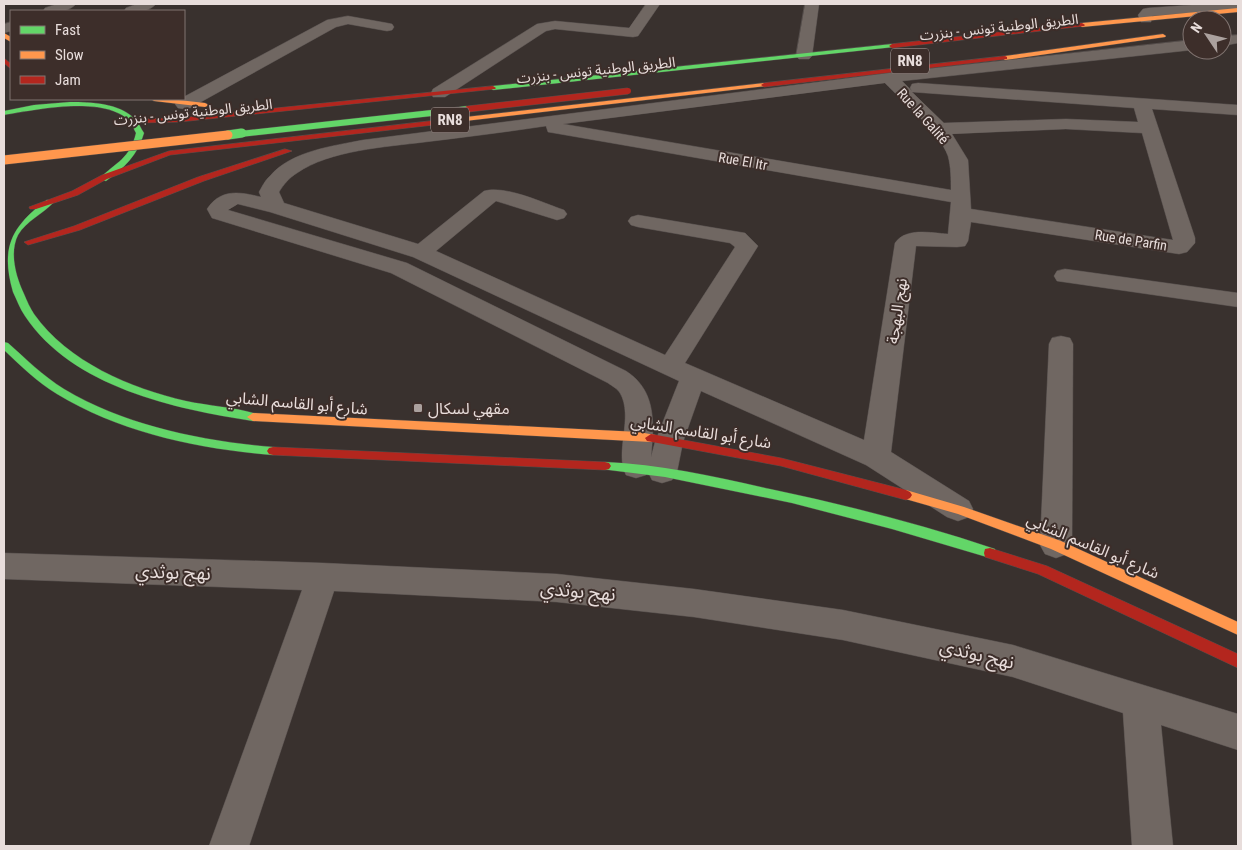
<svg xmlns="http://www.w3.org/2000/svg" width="1242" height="850" viewBox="0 0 1242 850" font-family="'Roboto Condensed','Noto Sans Arabic',sans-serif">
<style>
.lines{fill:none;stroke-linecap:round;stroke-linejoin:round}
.street-casing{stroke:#544d4b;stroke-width:1}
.fast-casing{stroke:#544d4b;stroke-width:1}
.slow-casing{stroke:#544d4b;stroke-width:1}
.jam-casing{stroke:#544d4b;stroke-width:1}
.street{fill:#706762;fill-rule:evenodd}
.fast{fill:#63d668;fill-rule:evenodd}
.slow{fill:#ff974d;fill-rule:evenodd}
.jam{fill:#b3261e;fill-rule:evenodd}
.fast-bridge-far1-casing{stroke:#544d4b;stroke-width:7;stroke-linecap:butt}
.fast-bridge-casing{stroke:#544d4b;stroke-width:10;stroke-linecap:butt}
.slow-bridge-casing{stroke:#544d4b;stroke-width:10;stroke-linecap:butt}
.jam-bridge-casing{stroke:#544d4b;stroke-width:7;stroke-linecap:butt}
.fast-bridge-far1{stroke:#63d668;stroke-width:6}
.fast-bridge{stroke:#63d668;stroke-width:9}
.slow-bridge{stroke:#ff974d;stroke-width:9}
.jam-bridge{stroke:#b3261e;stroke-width:6}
.poi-dot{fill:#aba19e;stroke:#3d2e2a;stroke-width:2}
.labels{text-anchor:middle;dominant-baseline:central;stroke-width:4;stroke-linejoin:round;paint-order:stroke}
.far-street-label{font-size:14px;fill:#e8dddb;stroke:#3d2e2a}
.shield{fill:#3d2e2a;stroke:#b5a8a6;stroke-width:1}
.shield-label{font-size:15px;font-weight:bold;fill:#e8dddb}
.street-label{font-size:16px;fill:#e8dddb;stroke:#3d2e2a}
.poi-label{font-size:16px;fill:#e8dddb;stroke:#3d2e2a;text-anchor:start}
.near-street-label{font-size:19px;fill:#e8dddb;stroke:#3d2e2a}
</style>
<rect width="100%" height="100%" fill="#39312e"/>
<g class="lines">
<g class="street-casing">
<g id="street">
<path d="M57,4H76C68,13 54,12 43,11L45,8Z"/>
<path d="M137,4H156C148,13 135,12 124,11L126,8Z"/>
<polygon points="646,4 660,4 638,36 633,37 555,29 546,31 445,97 433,97 431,93 433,89 537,24 555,21 629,28"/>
<polygon points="805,4 819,4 812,56 809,59 799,59 796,56"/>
<polygon points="1206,4 1238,4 1238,9 1152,16 1151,22 1141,22 1138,15 1143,9 1148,8"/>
<polygon points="348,16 387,23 392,24 394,27 392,30 387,31 348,24 336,27 190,108 184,109 178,108 175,104 178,100 327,20"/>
<polygon points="11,22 11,31 4,33 4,24"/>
<polygon points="1238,35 1238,43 1222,46 1222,36"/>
<path d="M1192,40V50L902,81L912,91L910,88L912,84L918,83L1238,105V115L1152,109L1195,238V243L1187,252L1179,254L971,222L968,241L965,246L957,247L916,246L891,452L969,501L973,509L969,517L958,521L947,517L866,465L701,391L683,442L677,472L672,480L662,483L652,480L648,472L646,475L636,478L626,475C614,453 634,417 620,393C618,389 612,386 608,383L391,273L212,218L207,209C221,188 240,192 261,197L259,192C262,187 265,180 270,176C291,151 333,146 363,140L889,73ZM885,83C904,103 939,131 948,156C951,167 951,179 951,190L563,124ZM912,92L1134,108L1138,122L1066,119L944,123ZM546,126L548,132L554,133L951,202L948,234C931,233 906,227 895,243L864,440L685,363L758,246L745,233L638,215L631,217L628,221L631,225L638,227L730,243L735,247L665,355L436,251L496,201L557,220L564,218L567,214L564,210C543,203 506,185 484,191L418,244L284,203L279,192C284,184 289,178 297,173C330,150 386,147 425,142C466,137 506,132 546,126ZM1066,129L1142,133L1173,240L971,209L968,160L952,134ZM238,204L270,212L413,257L679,381L655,442L651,457C654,424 657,391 626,371L407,263L228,210Z"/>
<polygon points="1065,269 1238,293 1238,307 1057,281 1054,276 1057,271"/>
<polygon points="1061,336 1070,338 1073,344 1072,545 1067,554 1056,558 1045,554 1040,545 1049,344 1052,338"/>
<polygon points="4,553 323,563 557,574 694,589 843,610 1013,645 1238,714 1238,750 1161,725 1173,846 1132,846 1123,713 1013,677 843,640 694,617 557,602 334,591 249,846 209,846 302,590 4,579"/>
</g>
</g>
<g class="fast-casing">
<g id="fast">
<polygon points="892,44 895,46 894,47 493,90 490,88 493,86"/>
<path d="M70,102C91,102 119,103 135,119C139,123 141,129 144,133C138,155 124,168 106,181L99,179C116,162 130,159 136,133C134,130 133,126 131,123C108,94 35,110 4,115V111L34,105Z"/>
<path d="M47,200H50L54,202C43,214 26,221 18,235C9,253 16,277 24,294C27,301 30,308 34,314C68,362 130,388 186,401C209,406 234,407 257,414L259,417L257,420L253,421C175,409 72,387 25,316C20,309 17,300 13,292C0,247 12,226 47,200Z"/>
<path d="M4,342L8,343C26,359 43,376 64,389C126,426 202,441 273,447L277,448L279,451L277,454L273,455C199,449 121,433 57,394C37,382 21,366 4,350Z"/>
<path d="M605,462C661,464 716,477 770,489C846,505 921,524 995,549L996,553L995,557L990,558L892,529L792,503L665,477L601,469L599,466L601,463Z"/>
</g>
</g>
<g class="slow-casing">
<g id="slow">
<polygon points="1238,8 1238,12 1082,27 1079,25 1082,23"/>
<polygon points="4,33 11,37 11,42 4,38"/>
<polygon points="1163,34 1166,36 1165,37 1005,60 1002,58 1005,56"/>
<polygon points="764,83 766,84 766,86 448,123 444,121 448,119"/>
<polygon points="151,99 170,99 205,103 209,105 205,107 154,101"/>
<polygon points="253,413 639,432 655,435 657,438 651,442 253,421 247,417"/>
<polygon points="906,490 964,507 1061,541 1238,622 1238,635 1051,549 958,514 902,498 900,495 902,492"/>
</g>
</g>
<g class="jam-casing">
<g id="jam">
<polygon points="1082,23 1085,25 1084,26 892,48 889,46 892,44"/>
<polygon points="1005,56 1007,57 1007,59 764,87 761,85 764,83"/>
<polygon points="4,58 11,64 11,69 4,63"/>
<polygon points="493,86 496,88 495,89 179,122 133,123 129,121 133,119 179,118"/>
<polygon points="448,119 452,121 451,123 170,155 107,179 78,195 36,209 30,209 29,207 72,191 102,175 169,151"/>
<polygon points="285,149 292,151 204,181 80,230 28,245 24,242 74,226 198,177"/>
<polygon points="651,434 781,458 906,490 910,492 912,495 910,498 906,500 781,466 647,441 645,438"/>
<polygon points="273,447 605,462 609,463 611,466 609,469 605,470 273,455 269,454 267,451 269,448"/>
<polygon points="990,548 1047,566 1238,654 1238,668 1038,574 985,557 984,553 985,549"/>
</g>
</g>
<use href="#street" class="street"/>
<use href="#fast" class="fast"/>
<use href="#slow" class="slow"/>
<use href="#jam" class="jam"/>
<g class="fast-bridge-far1-casing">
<polyline id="fast-bridge-far1" points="231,135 468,109"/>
</g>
<g class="fast-bridge-casing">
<polyline id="fast-bridge" points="228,135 242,133"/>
</g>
<g class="slow-bridge-casing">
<polyline id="slow-bridge" points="4,160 228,135"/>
</g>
<g class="jam-bridge-casing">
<polyline id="jam-bridge" points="468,109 628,91"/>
</g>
<use href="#fast-bridge-far1" class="fast-bridge-far1"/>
<use href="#fast-bridge" class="fast-bridge"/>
<use href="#slow-bridge" class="slow-bridge"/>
<use href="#jam-bridge" class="jam-bridge"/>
</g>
<rect class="poi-dot" x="413" y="403" width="10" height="10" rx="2.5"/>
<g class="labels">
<g class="far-street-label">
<text transform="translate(999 27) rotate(-6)">الطريق الوطنية تونس - بنزرت</text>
<text transform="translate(596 70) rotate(-6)">الطريق الوطنية تونس - بنزرت</text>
<text transform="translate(193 112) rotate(-6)">الطريق الوطنية تونس - بنزرت</text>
<text transform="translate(923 116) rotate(48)">Rue la Galité</text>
<text transform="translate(743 161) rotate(10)">Rue El Itr</text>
<text transform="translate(1131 240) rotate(9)">Rue de Parfin</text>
</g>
<g class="shield">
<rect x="891" y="48.5" width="38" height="25" rx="4"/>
<rect x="431" y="107.5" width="38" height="25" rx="4"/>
</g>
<g class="shield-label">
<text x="910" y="61">RN8</text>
<text x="450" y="120">RN8</text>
</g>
<g class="street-label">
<text transform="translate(897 311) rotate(-82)">نهج البهجة</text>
<text transform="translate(297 403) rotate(5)">شارع أبو القاسم الشابي</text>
<text transform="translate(701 432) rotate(9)">شارع أبو القاسم الشابي</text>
<text transform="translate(1093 546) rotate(23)">شارع أبو القاسم الشابي</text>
</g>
<g class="poi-label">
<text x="428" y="408">مقهي لسكال</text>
</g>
<g class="near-street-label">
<text transform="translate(173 572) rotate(2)">نهج بوثدي</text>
<text transform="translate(578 591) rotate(5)">نهج بوثدي</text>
<text transform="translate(977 654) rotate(13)">نهج بوثدي</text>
</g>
</g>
<rect width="1242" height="850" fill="none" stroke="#e8dddb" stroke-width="10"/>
<rect x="10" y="10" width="175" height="90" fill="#3d2e2a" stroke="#817471"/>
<rect x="20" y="26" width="25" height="8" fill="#63d668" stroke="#817471"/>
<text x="55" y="35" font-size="15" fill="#e8dddb">Fast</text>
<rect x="20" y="51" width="25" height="8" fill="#ff974d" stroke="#817471"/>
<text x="55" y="60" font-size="15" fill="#e8dddb">Slow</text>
<rect x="20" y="76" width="25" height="8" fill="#b3261e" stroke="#817471"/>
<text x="55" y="85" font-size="15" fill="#e8dddb">Jam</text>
<g transform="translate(1207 35) rotate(305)"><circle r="24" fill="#3d2e2a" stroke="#817471"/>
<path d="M0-4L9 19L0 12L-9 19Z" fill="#aba19e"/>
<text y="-8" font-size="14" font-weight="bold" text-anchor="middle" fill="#e8dddb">N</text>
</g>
</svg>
